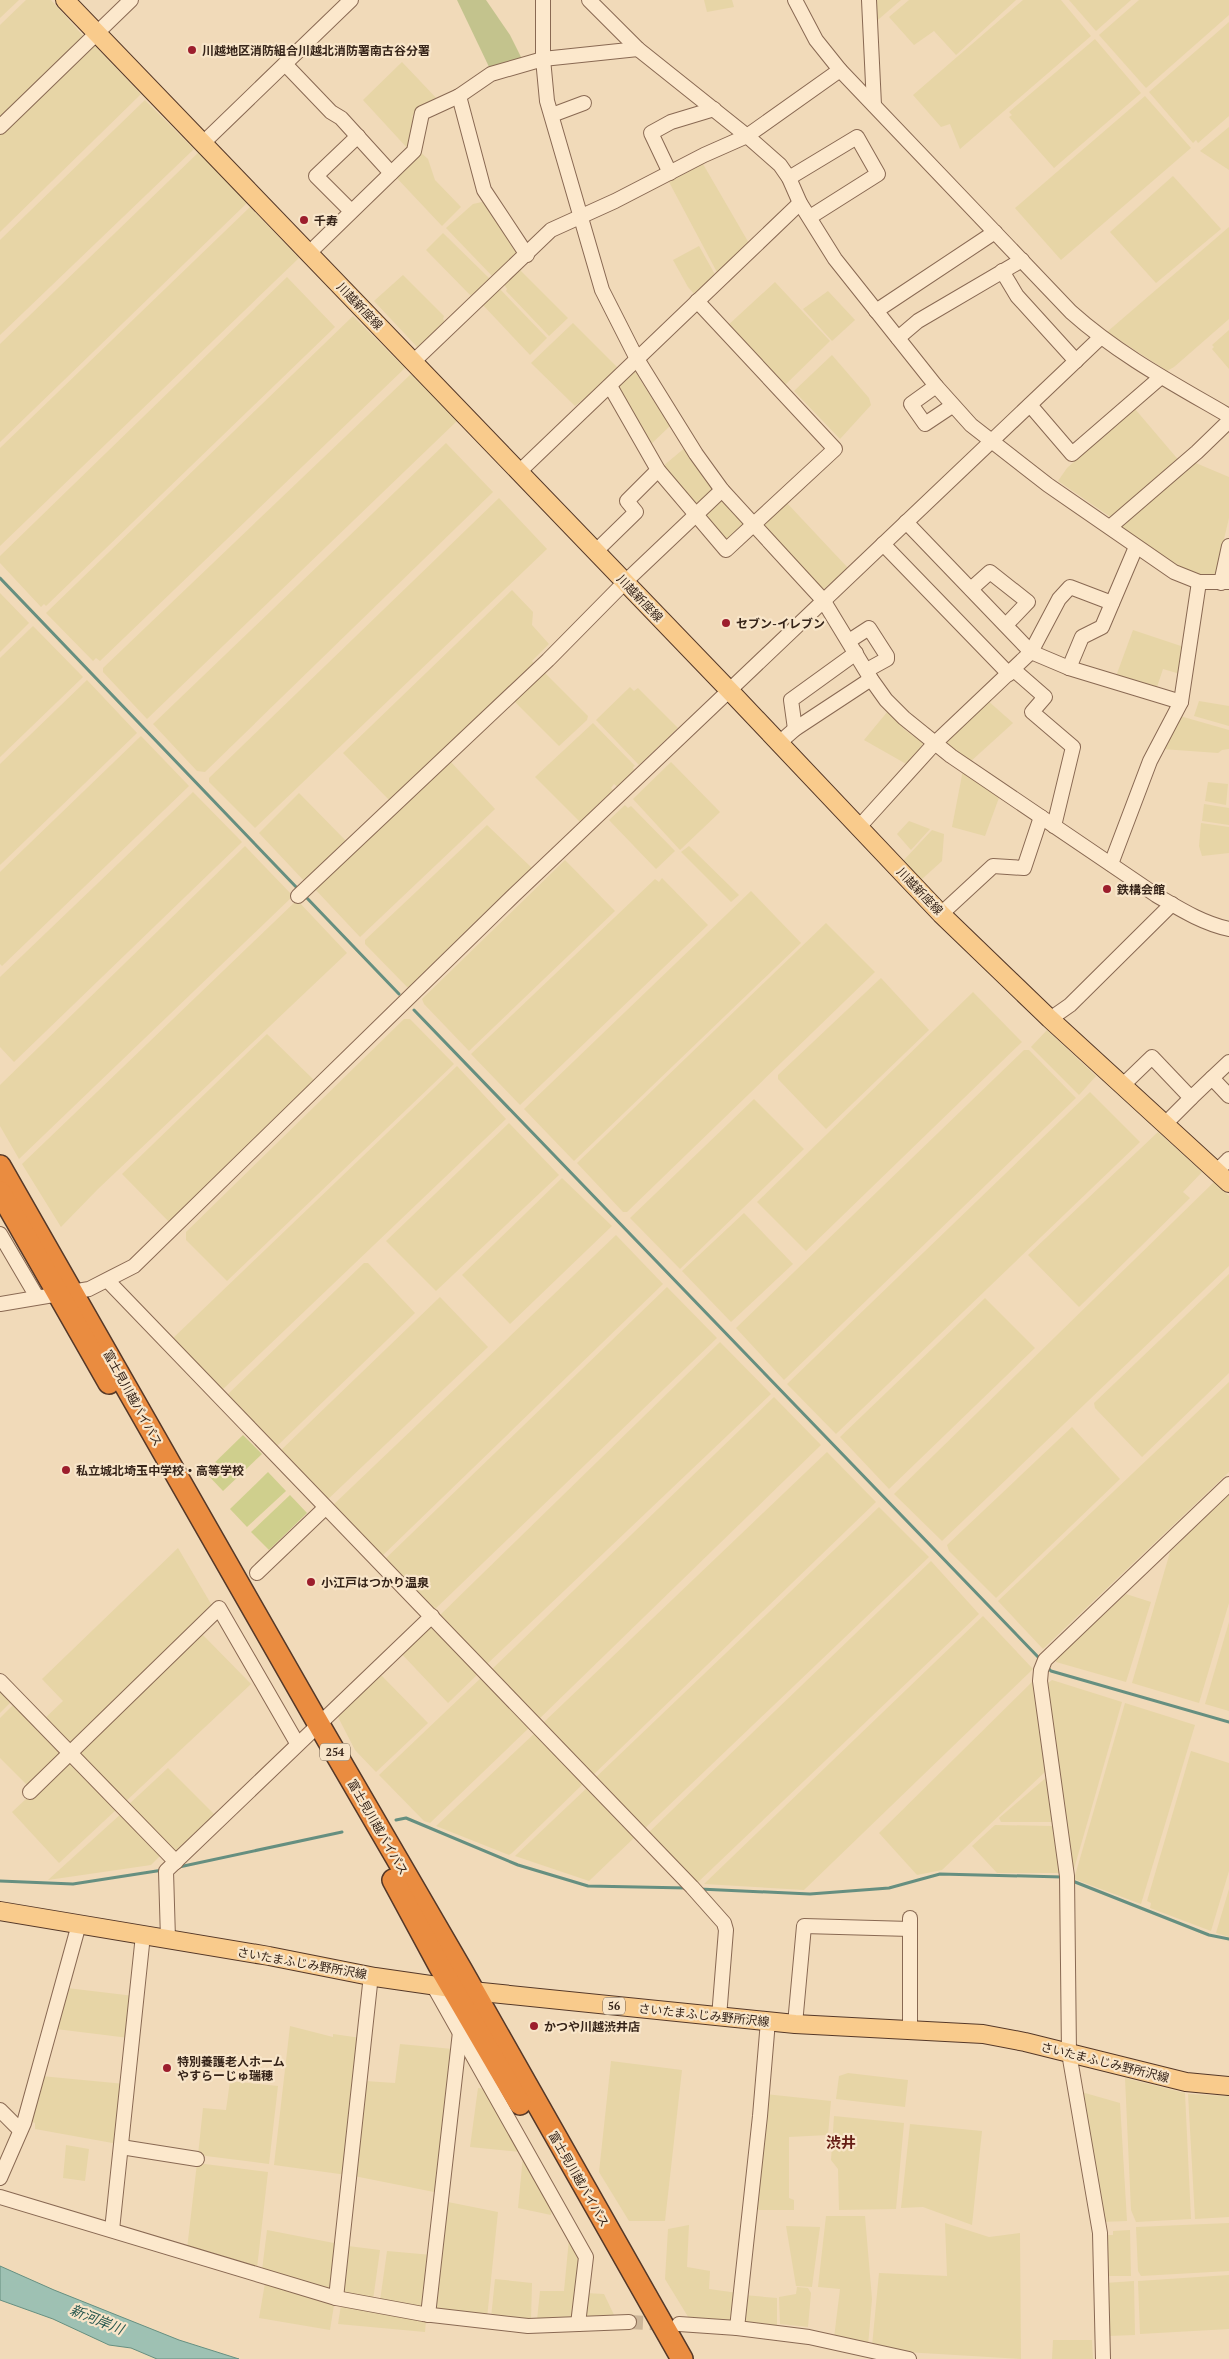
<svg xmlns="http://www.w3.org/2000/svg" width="1229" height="2359" viewBox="0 0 1229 2359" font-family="'PT Serif','Noto Sans JP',serif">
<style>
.farmland{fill:#e7d5a6}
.green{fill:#cfcf8d}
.cemetery{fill:#c3c38d}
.water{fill:#9ec1b3;stroke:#668f80}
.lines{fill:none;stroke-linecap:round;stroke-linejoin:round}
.stream{stroke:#668f80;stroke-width:3}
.minor-tunnel{stroke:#ccb699;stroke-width:14;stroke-dasharray:14 7;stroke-linecap:butt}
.minor-casing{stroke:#896953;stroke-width:16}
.major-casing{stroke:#553828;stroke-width:20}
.highway-casing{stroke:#553828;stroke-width:24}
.minor{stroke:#fce8cc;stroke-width:14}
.major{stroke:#f9cb8c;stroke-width:18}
.highway{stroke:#ea8c40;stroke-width:21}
.poi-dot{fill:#9c1e2d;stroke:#f8e5c9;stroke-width:2}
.labels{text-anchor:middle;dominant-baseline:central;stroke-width:4.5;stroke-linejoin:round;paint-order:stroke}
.shield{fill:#f8e5c9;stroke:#705e4e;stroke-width:1}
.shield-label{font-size:11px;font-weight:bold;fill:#362419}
.poi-label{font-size:12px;font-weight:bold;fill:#362419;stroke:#f8e5c9;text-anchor:start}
.street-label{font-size:12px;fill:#362419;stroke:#f8e5c9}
.water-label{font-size:14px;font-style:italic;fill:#27574f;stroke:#f8e5c9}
.quarter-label{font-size:15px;font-weight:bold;fill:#661d15;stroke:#f8e5c9}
</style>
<rect width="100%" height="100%" fill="#f1dab9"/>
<g class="farmland">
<polygon points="0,0 19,0 0,18"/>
<polygon points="26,0 51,0 86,39 0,123 0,25"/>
<polygon points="704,0 732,0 734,7 707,12"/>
<polygon points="871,0 901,0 872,25"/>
<polygon points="909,0 1016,0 956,55 934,31 914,45 889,17"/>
<polygon points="1023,0 1061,0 1091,36 960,149 950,124 941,127 913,95"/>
<polygon points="1069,0 1131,0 1096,31"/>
<polygon points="1139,0 1229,0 1229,15 1146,88 1099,35"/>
<polygon points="1229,22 1229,116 1198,143 1196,140 1193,143 1149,92"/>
<polygon points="1095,39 1141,93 1054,168 1009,117 1012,115 1009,112"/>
<polygon points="93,44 141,94 0,232 0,133"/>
<polygon points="402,62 439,101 418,111 412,116 416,121 409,150 363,100"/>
<polygon points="1145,96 1191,148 1061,260 1015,208"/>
<polygon points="145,100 194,149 0,335 0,240"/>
<polygon points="1229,127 1229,170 1200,151"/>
<polygon points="200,151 248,202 0,442 0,344"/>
<polygon points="419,151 428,159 435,180 461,207 442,226 394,175"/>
<polygon points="703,164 750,245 719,276 669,182"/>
<polygon points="1173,176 1221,229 1156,283 1110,232"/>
<polygon points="482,202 488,203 521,255 493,277 446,228 473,204"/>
<polygon points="250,207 299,258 0,546 0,448"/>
<polygon points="1229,227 1229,319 1174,367 1167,371 1107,332"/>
<polygon points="443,233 492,281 474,299 426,250"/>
<polygon points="699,246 717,278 697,297 688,287 673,260"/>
<polygon points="518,268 568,318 549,336 506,291 507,289 502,281"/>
<polygon points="403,275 444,316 443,319 446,323 420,350 374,301"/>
<polygon points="287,277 335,327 46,606 44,604 41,607 0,563 0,556"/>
<polygon points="775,282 830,341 782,388 726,327"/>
<polygon points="498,287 547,338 530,355 481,303"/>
<polygon points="828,291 855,320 832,341 803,309"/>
<polygon points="353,316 405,368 100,661 96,658 93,661 46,613"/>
<polygon points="573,323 617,367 616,373 575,406 531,363"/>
<polygon points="1229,330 1229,369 1212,349 1214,347 1212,345"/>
<polygon points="832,355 869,398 871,405 840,439 794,391"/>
<polygon points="634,370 670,426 649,446 617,391 619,388 617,384"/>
<polygon points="411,374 457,421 147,719 103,672 103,668"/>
<polygon points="1135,409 1181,463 1112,518 1058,481 1067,468"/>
<polygon points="446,443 493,492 205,772 197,771 153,724"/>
<polygon points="687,446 715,489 696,507 662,467"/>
<polygon points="1191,461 1229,477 1229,518 1216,573 1211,576 1194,574 1181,569 1122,527 1121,522"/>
<polygon points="499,498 547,549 255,828 209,782 209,778"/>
<polygon points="721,498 746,524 728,544 700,513"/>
<polygon points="786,502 848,568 824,589 820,588 763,527 764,523"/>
<polygon points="512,590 533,612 532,625 549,644 532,661 536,666 392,803 343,753"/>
<polygon points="0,593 29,623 0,652"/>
<polygon points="33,626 83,677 0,757 0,658"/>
<polygon points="1133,630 1184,647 1180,674 1163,669 1156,690 1115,679"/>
<polygon points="543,671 588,716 587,720 559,746 511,698"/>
<polygon points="87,680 137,733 0,865 0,764"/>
<polygon points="630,687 634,691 638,688 678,728 639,765 596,720"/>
<polygon points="987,700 1013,723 970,762 945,744 946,740"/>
<polygon points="1199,701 1229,706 1229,726 1194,716"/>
<polygon points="888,711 905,730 923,743 922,749 908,765 864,740"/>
<polygon points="1180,716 1229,730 1229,749 1222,750 1218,753 1162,749"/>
<polygon points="593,723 635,766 633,767 634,770 618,787 614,784 611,788 613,790 580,822 535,777"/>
<polygon points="141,736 189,786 2,966 0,964 0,872"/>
<polygon points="448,759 495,809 360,937 314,888"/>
<polygon points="671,762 720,812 680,850 633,799"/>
<polygon points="963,770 1000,795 985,836 952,827"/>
<polygon points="1208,782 1228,784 1226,805 1205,801"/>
<polygon points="193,792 242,842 14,1062 0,1047 0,977"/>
<polygon points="299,793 348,843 307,884 259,833"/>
<polygon points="1204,804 1229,808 1229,825 1202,821"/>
<polygon points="625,805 628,808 631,806 675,851 656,869 609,820"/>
<polygon points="909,821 930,829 911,850 897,834"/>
<polygon points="1201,823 1229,827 1229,853 1202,856 1199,846"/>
<polygon points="487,825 533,869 409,989 365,944 365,940"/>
<polygon points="932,830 944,834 942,861 922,879 903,861"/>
<polygon points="245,846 293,896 19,1159 0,1126 0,1085"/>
<polygon points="689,846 739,895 731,902 681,852"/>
<polygon points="565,860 615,911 469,1051 424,1004 422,999"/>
<polygon points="662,878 708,925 520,1105 471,1054 655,879 659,882"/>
<polygon points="751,891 801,943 574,1161 524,1109"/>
<polygon points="297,900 347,953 98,1189 61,1227 22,1164"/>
<polygon points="826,923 875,972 627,1212 623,1212 577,1163"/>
<polygon points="881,978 929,1030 826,1129 778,1079 778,1075"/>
<polygon points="973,992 1022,1042 806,1251 757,1202"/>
<polygon points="404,1019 410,1019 454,1064 227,1281 186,1240 186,1232"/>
<polygon points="1047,1030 1096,1076 1079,1095 1031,1047"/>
<polygon points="267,1034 316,1082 171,1224 122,1174"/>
<polygon points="1024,1050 1029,1050 1076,1098 784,1380 736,1328"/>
<polygon points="457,1066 506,1119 220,1392 171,1340"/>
<polygon points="1090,1092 1140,1142 836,1434 787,1384"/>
<polygon points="754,1099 804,1149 680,1269 630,1218"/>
<polygon points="509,1123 559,1175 436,1291 386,1241"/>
<polygon points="1158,1132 1202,1172 1183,1192 1190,1198 1079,1307 1028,1255"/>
<polygon points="562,1178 612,1226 510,1324 462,1275"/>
<polygon points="1214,1182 1229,1196 1229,1266 942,1541 894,1494"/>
<polygon points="744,1213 793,1264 731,1322 682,1271"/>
<polygon points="616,1235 663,1284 379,1559 331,1507"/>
<polygon points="364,1263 368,1263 415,1313 274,1449 225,1397"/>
<polygon points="1229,1274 1229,1373 1142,1457 1095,1408 1094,1403"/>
<polygon points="667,1287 717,1338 431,1613 382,1562"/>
<polygon points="440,1297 488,1347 325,1502 278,1453"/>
<polygon points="985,1298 1035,1348 889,1489 840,1437"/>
<polygon points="720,1342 771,1394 484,1667 437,1618"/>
<polygon points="1229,1382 1229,1472 1043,1649 998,1601"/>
<polygon points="774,1397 821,1445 536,1722 489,1672"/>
<polygon points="1072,1427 1120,1479 996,1598 949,1551 947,1545"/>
<polygon points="827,1452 876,1502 590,1778 542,1727 544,1722"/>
<polygon points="1229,1494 1229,1603 1199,1703 1132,1683 1170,1552"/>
<polygon points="879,1507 929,1557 641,1832 593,1780"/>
<polygon points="178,1548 214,1609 71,1749 42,1721 63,1701 42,1679"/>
<polygon points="931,1561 979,1614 695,1885 645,1836"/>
<polygon points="1126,1594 1151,1602 1126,1682 1056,1662 1056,1659"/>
<polygon points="983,1616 1033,1669 804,1890 704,1884"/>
<polygon points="1229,1622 1229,1711 1205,1704"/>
<polygon points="429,1623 480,1672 448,1703 399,1651"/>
<polygon points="200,1632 251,1684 125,1802 75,1752"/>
<polygon points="380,1674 428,1723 376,1772 355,1750 338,1717"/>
<polygon points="484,1675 532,1725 430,1823 424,1821 379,1775"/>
<polygon points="1035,1679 1047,1770 942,1870 917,1875 879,1833"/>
<polygon points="1052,1680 1122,1702 1072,1876 1053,1739 1048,1683"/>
<polygon points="0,1684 14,1699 0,1713"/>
<polygon points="16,1702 66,1753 30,1788 0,1758 0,1718"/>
<polygon points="1125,1703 1195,1725 1141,1904 1074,1879"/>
<polygon points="536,1732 585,1782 512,1853 509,1855 436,1826"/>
<polygon points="1191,1751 1229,1763 1229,1871 1211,1931 1150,1908 1151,1903 1147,1901"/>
<polygon points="70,1758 117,1809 59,1863 12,1812"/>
<polygon points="168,1768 217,1817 176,1858 126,1807"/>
<polygon points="1048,1776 1053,1822 1001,1822 999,1818"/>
<polygon points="589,1786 636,1836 589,1881 515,1856"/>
<polygon points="122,1813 161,1855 151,1865 48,1880"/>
<polygon points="995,1825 1053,1826 1060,1873 997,1873 972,1846"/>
<polygon points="1229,1889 1229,1937 1216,1933"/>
<polygon points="67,1988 134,1996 129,2038 56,2029"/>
<polygon points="290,2026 333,2037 333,2034 361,2038 347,2175 274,2165"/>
<polygon points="400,2044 453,2049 439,2193 354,2176 365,2081 395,2083"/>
<polygon points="611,2061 682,2070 665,2221 629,2221 599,2172"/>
<polygon points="848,2073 908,2080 905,2107 836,2099 839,2076"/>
<polygon points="41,2076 125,2084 118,2144 35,2129 35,2123 29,2121"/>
<polygon points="1125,2078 1185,2093 1191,2219 1136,2222 1131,2210"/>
<polygon points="230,2081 278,2086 269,2164 198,2155 203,2108 226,2110"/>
<polygon points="478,2088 486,2089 521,2152 470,2147"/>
<polygon points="1078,2091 1120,2103 1127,2221 1101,2222"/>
<polygon points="765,2094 831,2101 828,2135 789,2137 789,2198 794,2200 794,2210 759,2210 753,2205"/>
<polygon points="1188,2094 1229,2096 1229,2217 1195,2219"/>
<polygon points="834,2116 904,2123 896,2209 839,2210 838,2169 831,2160"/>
<polygon points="910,2124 982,2131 972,2225 923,2207 901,2208"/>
<polygon points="66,2145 89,2149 85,2181 63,2178"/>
<polygon points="523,2156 552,2209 551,2215 518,2208"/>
<polygon points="197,2163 268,2172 257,2268 187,2249"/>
<polygon points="443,2201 498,2212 487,2318 432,2310"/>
<polygon points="826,2216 865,2216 872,2299 868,2346 834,2338 840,2289 818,2287"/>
<polygon points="945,2223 989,2237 1020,2233 1021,2359 905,2352 872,2346 879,2273 947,2276"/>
<polygon points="1229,2223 1229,2271 1141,2276 1138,2271 1136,2227"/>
<polygon points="689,2225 687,2267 710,2271 709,2289 738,2293 734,2324 690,2320 665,2279 668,2229"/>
<polygon points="786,2226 820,2227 812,2287 796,2286"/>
<polygon points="267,2230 339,2244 334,2287 330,2290 262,2270"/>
<polygon points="1130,2230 1131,2276 1105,2276 1104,2235 1113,2235 1113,2231"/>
<polygon points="569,2239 584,2259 577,2319 537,2320 540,2291 564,2291"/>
<polygon points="348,2246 380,2250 373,2300 342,2294"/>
<polygon points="387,2251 432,2255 426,2310 380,2301"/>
<polygon points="1229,2275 1229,2329 1140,2334 1138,2281"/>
<polygon points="495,2279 532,2283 531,2321 491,2318"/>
<polygon points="1134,2281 1135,2335 1108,2336 1105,2283"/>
<polygon points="265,2283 334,2305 330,2330 259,2318"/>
<polygon points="797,2287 808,2288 811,2293 808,2327 780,2324 779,2297 796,2294"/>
<polygon points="585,2293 604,2294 615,2317 582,2317"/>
<polygon points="744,2295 777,2298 777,2329 741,2325"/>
<polygon points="341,2305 426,2321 425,2332 338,2324"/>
<polygon points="1053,2340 1092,2340 1093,2359 1052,2359"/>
</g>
<g class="green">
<polygon points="243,1435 262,1454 223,1491 205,1472"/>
<polygon points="268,1472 286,1491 247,1527 230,1509"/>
<polygon points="290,1495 307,1513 269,1550 251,1532"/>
</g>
<polygon class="cemetery" points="457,0 486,0 510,35 523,61 491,71"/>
<polygon class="water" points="0,2266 54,2290 179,2340 239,2359 157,2359 131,2348 109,2345 53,2319 0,2300"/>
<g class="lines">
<g class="stream">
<polyline points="0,578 299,890"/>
<polyline points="305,896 399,994"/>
<polyline points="414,1010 1040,1659"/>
<polyline points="1046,1666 1051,1671 1229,1722"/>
<polyline points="396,1820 406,1818 518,1865 588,1886 687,1888"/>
<polyline points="179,1867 342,1832"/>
<polyline points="1070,1880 1209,1935 1229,1939"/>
<polyline points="0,1881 73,1884 163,1870"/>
<polyline points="699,1889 810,1894 889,1888 940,1874 1062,1877"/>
</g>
<polyline class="minor-tunnel" points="629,2322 668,2324"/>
<g class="minor-casing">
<g id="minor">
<path d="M543,0V59L547,101L602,290L637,359L696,454L722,490L823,600L871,679L886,700L904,718L951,756L1156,895C1180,909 1202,923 1229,929"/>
<polyline points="589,0 638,49 747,136 780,165 789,178 800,203 835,259 936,386 971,425 1048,485 1174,572 1199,582 1229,582"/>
<path d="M795,0L816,40L840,70L1071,312C1119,355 1174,384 1229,416"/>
<polyline points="869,0 874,105"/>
<polyline points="285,64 331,112 341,118 391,173"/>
<polyline points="459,96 484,190 527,255"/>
<polyline points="552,115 584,103"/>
<polyline points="0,127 131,0"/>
<polyline points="203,143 351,0"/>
<polyline points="670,173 651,133 671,122 714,109"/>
<polyline points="789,178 857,137 878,174 810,217"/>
<polyline points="351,211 316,176 358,136"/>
<polyline points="309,253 414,151 422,113 459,96 491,74 543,59 638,49"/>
<polyline points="1002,271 1017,296 1076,361"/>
<polyline points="876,311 995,232"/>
<polyline points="898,338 918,321 1022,260"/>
<polyline points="413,362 551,230 615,201 704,155 747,136 840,70"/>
<polyline points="610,386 658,470 726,550 835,449 697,301"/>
<polyline points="936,386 911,404 925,424 952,406"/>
<polyline points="1030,405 1072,454 1161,377"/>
<polyline points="519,472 800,203"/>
<polyline points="1110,527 1197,452 1229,421"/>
<polyline points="883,544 1009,674"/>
<polyline points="595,552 636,512 627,501 658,470"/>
<polyline points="1221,583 1229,546"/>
<polyline points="971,589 990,572 1028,602 1006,625"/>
<polyline points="1112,603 1070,587 1059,599 1031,652 1069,668 1181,702"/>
<polyline points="849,641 869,628 887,656 887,659 867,670"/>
<polyline points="1069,668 1082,637 1102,627 1136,547"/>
<polyline points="1014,670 1045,697 1032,712 1073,747 1054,826"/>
<polyline points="795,729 791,700 856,653"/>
<polyline points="779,743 795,729 871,679"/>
<polyline points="859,827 935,743 1031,652 906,522"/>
<polyline points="1111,864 1150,761 1181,702 1199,582"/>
<polyline points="298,896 548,660 625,582 722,490"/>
<polyline points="941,914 993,866 1024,868 1041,817"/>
<polyline points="1050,1019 1070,1005 1172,904"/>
<polyline points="1212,1078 1229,1062"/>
<polyline points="1123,1085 1152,1057 1191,1098 1212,1078 1229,1096"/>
<polyline points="1165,1124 1191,1098"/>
<polyline points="1217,1171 1229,1159"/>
<polyline points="0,1234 37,1297"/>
<polyline points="108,1281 692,1887 724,1923 726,1930 719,2017"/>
<polyline points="0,1304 89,1289 134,1266 513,896 1100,338"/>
<polyline points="257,1573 325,1508"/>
<polyline points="0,1681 176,1862"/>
<polyline points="30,1792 219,1608 297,1743"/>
<polyline points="910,1918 910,2031"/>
<polyline points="168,1939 166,1871 432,1616"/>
<polyline points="433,1985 586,2257 578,2324"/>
<polyline points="795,2024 804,1926 910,1929"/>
<polyline points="0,2110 19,2129"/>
<polyline points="121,2147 197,2159"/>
<polyline points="0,2178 24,2123 79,1924"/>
<polyline points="0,2197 336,2298 423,2314 528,2326 629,2322"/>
<polyline points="112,2230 143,1935"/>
<polyline points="336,2298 371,1975"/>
<polyline points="428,2315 460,2032"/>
<polyline points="679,2324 737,2328 809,2337 909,2359"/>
<polyline points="737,2328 760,2116 768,2021"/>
<polyline points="1103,2359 1100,2233 1069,2053 1067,1876 1040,1681 1041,1670 1045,1660 1229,1484"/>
</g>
</g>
<g class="major-casing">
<g id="major">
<polyline points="65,0 728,689 941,914 1050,1019 1229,1183"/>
<polyline points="0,1911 269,1956 375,1977 472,1991 795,2024 983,2034 1025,2042 1186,2082 1229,2086"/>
</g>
</g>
<g class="highway-casing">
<g id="highway">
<polyline points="0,1166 318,1723 461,1969 682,2359"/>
<polyline points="0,1192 109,1383"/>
<polyline points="393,1880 440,1967 520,2104"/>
</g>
</g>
<use href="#minor" class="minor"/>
<use href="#major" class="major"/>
<use href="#highway" class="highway"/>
</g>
<g class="poi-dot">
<circle cx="192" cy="50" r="5"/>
<circle cx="304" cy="220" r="5"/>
<circle cx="726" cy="623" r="5"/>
<circle cx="1107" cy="889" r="5"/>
<circle cx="66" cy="1470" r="5"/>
<circle cx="311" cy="1582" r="5"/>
<circle cx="534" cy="2026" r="5"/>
<circle cx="167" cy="2068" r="5"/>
</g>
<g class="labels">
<g class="shield">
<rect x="320" y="1743.5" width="30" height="17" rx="4"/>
<rect x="603" y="1997.5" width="22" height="17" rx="4"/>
</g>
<g class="shield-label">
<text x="335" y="1752">254</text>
<text x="614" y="2006">56</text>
</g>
<g class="poi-label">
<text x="202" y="50">川越地区消防組合川越北消防署南古谷分署</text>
<text x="314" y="220">千寿</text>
<text x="736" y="623">セブン-イレブン</text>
<text x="1117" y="889">鉄構会館</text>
<text x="76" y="1470">私立城北埼玉中学校・高等学校</text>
<text x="321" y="1582">小江戸はつかり温泉</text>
<text x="544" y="2026">かつや川越渋井店</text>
<text x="177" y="2061">特別養護老人ホーム<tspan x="177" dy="14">やすらーじゅ瑞穂</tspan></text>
</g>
<g class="street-label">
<text transform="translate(360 306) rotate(46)">川越新座線</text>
<text transform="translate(640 598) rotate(46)">川越新座線</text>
<text transform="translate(920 891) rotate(46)">川越新座線</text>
<text transform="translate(133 1398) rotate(61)">富士見川越バイパス</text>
<text transform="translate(378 1827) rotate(60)">富士見川越バイパス</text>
<text transform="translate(302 1963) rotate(10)">さいたまふじみ野所沢線</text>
<text transform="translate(704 2015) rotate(6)">さいたまふじみ野所沢線</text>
<text transform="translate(1105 2062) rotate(14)">さいたまふじみ野所沢線</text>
<text transform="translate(579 2179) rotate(60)">富士見川越バイパス</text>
</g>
<g class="water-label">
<text transform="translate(97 2319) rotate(22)">新河岸川</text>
</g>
<g class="quarter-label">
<text x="841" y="2142">渋井</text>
</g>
</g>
</svg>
